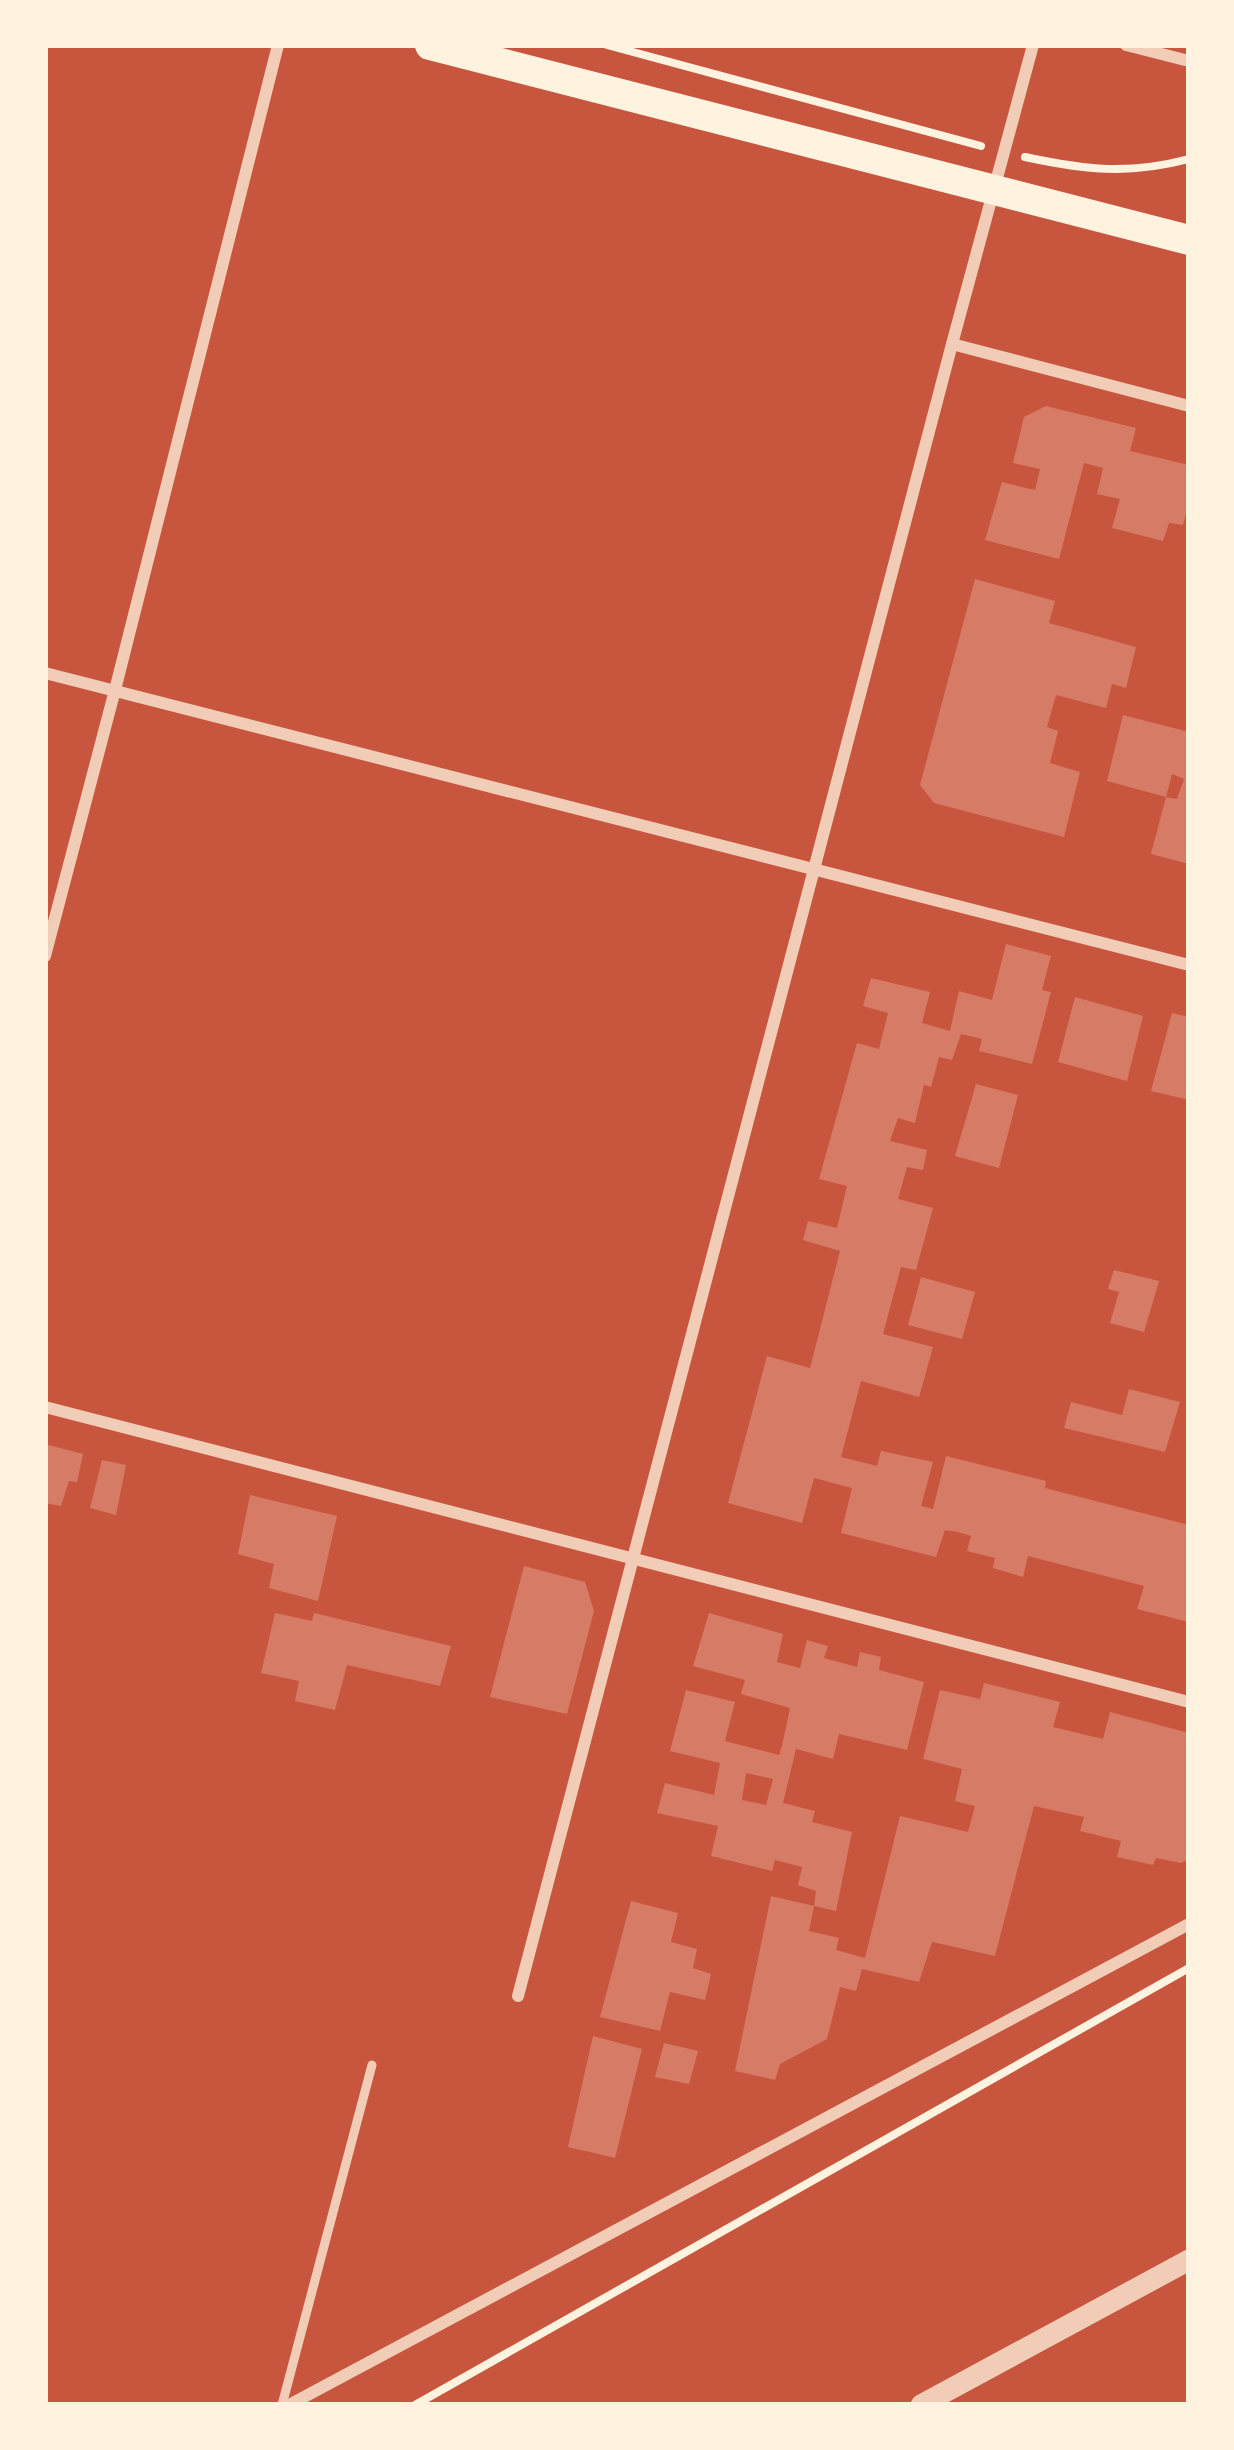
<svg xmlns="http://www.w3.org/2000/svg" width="1234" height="2450" viewBox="0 0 1234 2450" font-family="Arial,sans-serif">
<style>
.building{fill:#d67c66;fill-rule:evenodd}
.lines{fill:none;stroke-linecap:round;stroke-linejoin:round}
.path{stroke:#fff3e0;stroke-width:8}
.service{stroke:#f1ccb7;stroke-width:9}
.minor{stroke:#f1ccb7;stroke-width:12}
.tertiary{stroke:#f1ccb7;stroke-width:21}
.trunk{stroke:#fff3e0;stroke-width:30}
</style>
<rect width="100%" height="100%" fill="#c8553d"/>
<g class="building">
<polygon points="1046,406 1136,428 1130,451 1189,465 1189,502 1183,525 1169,523 1163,541 1112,528 1120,499 1097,494 1103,468 1084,463 1059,559 985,540 1002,482 1035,490 1040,469 1013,463 1024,417"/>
<polygon points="975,579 1055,601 1049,623 1136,647 1126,688 1112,684 1106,708 1056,695 1047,727 1058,731 1050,763 1080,772 1064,837 934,803 920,785"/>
<polygon points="1123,715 1189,732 1189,864 1151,854 1166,797 1177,799 1184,779 1172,774 1166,797 1107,781"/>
<polygon points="1006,944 1051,956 1042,990 1051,992 1032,1064 979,1051 982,1039 961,1034 952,1060 939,1057 931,1087 924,1085 915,1123 898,1118 890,1141 927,1150 923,1170 907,1167 898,1199 933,1208 916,1270 901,1267 883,1334 933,1347 919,1397 861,1381 841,1457 877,1466 881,1451 933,1462 921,1506 933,1509 946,1456 1046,1481 1045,1488 1189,1525 1189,1622 1137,1609 1144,1586 1028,1556 1023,1577 993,1568 995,1558 967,1551 971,1536 958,1532 945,1530 936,1557 841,1533 852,1488 814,1478 802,1523 728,1503 767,1356 810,1368 840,1251 803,1240 808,1221 837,1228 847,1186 819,1179 857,1043 879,1049 888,1013 863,1006 871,978 930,992 922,1023 950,1031 959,991 992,1000"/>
<polygon points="1075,997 1143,1016 1127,1081 1058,1062"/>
<polygon points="1172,1013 1189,1017 1189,1100 1151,1091"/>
<polygon points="976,1084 1018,1095 999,1168 955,1156"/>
<polygon points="1114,1270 1159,1281 1144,1332 1110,1323 1119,1292 1108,1289"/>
<polygon points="921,1277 975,1292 962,1339 908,1325"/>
<polygon points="1129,1389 1180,1402 1165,1452 1064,1428 1071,1402 1122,1415"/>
<polygon points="45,1444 83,1454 77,1482 69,1481 61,1506 45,1503"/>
<polygon points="102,1460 126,1465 116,1515 90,1508"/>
<polygon points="250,1495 337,1516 318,1601 269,1588 274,1564 238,1554"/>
<polygon points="524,1566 585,1582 594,1611 567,1714 490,1697"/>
<polygon points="275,1613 312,1621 314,1613 451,1646 440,1686 347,1665 335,1710 295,1701 299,1681 261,1673"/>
<path d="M709,1613L783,1634L777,1662L800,1668L807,1640L828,1646L824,1658L857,1667L860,1652L881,1657L879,1670L924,1682L907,1750L839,1734L833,1759L796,1749L783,1803L815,1811L812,1822L852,1832L836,1911L814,1906L816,1891L798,1885L802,1867L775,1860L772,1871L711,1856L718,1826L657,1813L665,1783L714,1795L720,1763L670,1751L686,1690L735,1702L725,1741L779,1755L782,1746L790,1708L741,1694L745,1680L693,1666ZM746,1773L773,1779L766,1805L742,1800Z"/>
<polygon points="984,1683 1060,1702 1053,1727 1103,1739 1110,1712 1189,1733 1189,1859 1181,1863 1156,1858 1153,1865 1117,1857 1121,1841 1080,1831 1084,1817 1034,1806 995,1956 932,1942 919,1982 862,1969 856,1991 840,1987 827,2039 780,2064 775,2080 735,2071 771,1896 814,1906 809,1931 839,1938 836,1950 865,1958 900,1816 968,1832 975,1806 955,1801 962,1769 923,1759 940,1690 980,1699"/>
<polygon points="631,1901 678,1913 671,1942 697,1949 693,1968 711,1974 705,2000 670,1992 660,2031 600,2017"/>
<polygon points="593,2036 642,2049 615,2158 568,2147"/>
<polygon points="664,2043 698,2051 689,2084 655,2077"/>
</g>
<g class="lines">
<g class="path">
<polyline points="607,45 981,146"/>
<path d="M1025,157C1086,170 1128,175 1189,159"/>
<polyline points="415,2405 1189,1968"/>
</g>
<polyline class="service" points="282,2405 372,2065"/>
<g class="minor">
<polyline points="1126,45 1189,61"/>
<polyline points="952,344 1189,406"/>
<polyline points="45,673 1189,965"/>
<polyline points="45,956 115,690 278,45"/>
<polyline points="45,1407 1189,1702"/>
<polyline points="518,1996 952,344 1033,45"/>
<polyline points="289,2405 1189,1924"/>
</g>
<polyline class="tertiary" points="921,2405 1189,2260"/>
<polyline class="trunk" points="430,45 1189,240"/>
</g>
<rect width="1234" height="2450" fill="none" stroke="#fff3e0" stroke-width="96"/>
</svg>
